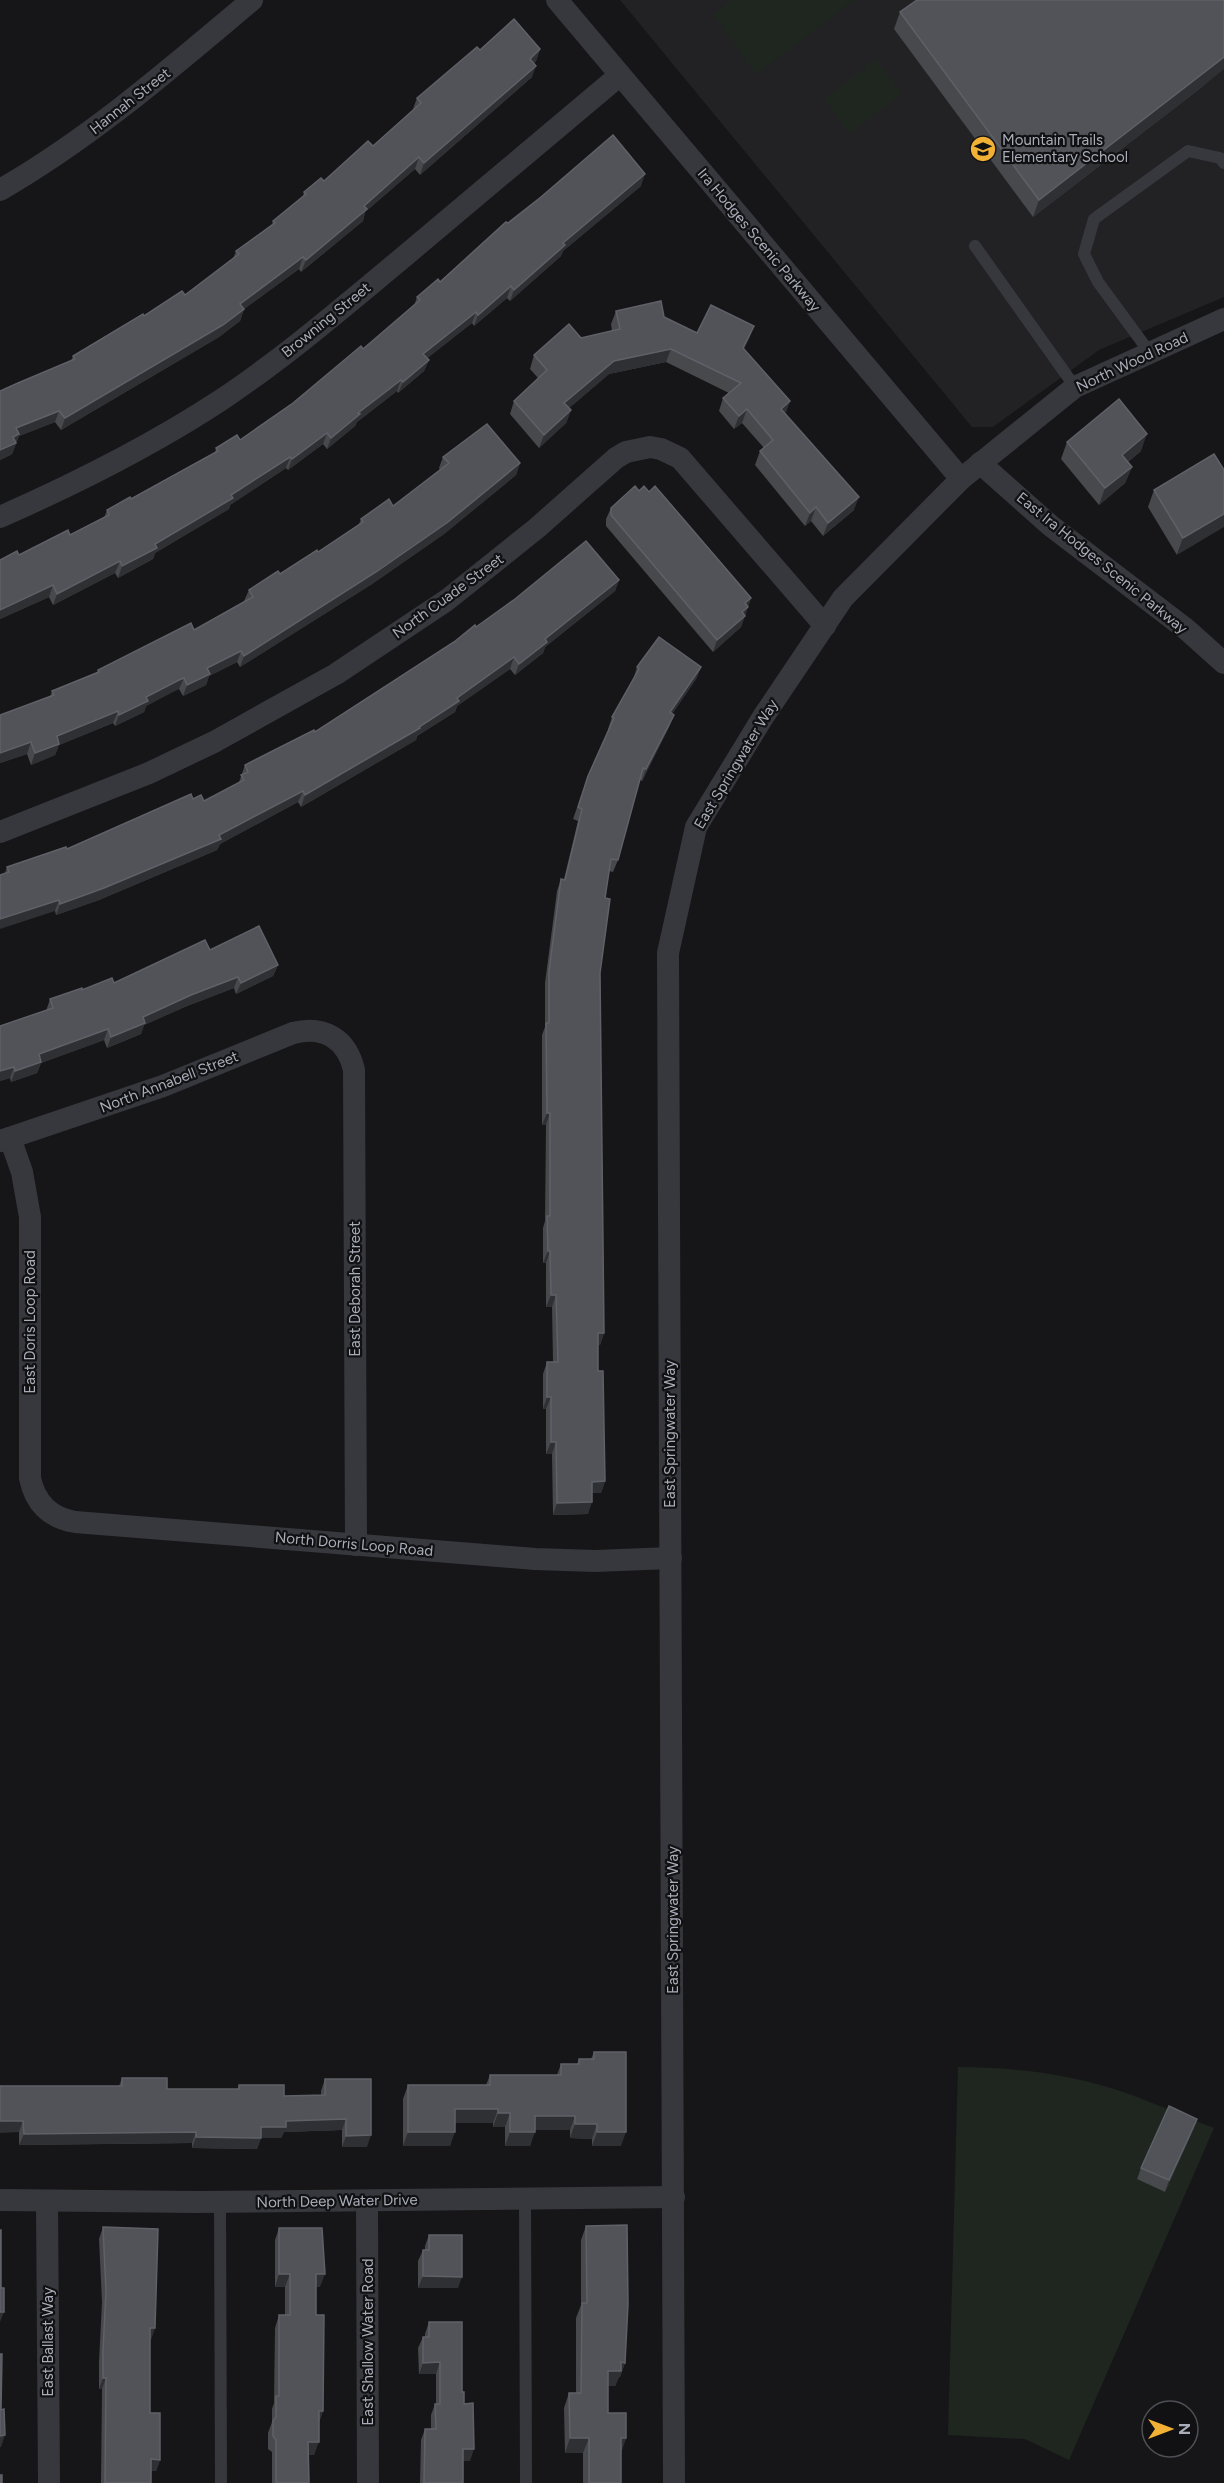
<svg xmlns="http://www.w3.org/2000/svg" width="1224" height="2483" viewBox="0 0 1224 2483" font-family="Figtree,sans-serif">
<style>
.built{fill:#222225}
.green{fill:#1e261f}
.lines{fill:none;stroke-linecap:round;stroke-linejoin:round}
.service{stroke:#37383d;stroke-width:12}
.minor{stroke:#37383d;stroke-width:22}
.wall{fill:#47494d}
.shaded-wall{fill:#2f3033}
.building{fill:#525359;stroke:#5f6168;stroke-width:1.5}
.labels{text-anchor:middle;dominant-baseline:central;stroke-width:4.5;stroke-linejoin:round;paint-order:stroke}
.street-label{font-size:15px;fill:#a8adb8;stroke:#111113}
.poi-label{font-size:15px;fill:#a8adb8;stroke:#111113;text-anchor:start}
</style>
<rect width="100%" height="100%" fill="#161618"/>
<polygon class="built" points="620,0 1224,0 1224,297 1099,350 993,427 972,427"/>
<g class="green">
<polygon points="731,0 854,0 756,75 713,14"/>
<polygon points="875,59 902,94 850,134 824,99"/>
<path d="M958,2067C1008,2067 1063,2073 1111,2088C1146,2099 1180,2115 1214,2128L1069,2460L1025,2439L948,2435Z"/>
</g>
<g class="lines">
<g class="service">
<polyline points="975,246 1075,387"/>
<polyline points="1150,353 1098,282 1084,254 1094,219 1188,151 1220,158 1224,163"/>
<polyline points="525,2198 526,2483"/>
<polyline points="220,2202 221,2483"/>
</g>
<g class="minor">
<polyline points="557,0 961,479"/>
<path d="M0,190C92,137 171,68 252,0"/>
<polyline points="980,463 1051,526 1186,629 1224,663"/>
<path d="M0,517C77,483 151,446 221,400C284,358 342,308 400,260C473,198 547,137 620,75"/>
<polyline points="0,832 149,773 214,742 336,674 447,600 537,528 616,458 626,452 650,447 661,449 680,458 825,626"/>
<path d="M10,1138L22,1172L30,1217V1478C35,1503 50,1518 75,1522L535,1559L595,1561L671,1558"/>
<path d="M0,1141L163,1086L293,1033C324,1025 347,1039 354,1070L356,1545"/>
<polyline points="0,2200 197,2202 674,2197"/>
<polyline points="47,2201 49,2483"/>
<polyline points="367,2201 368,2483"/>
<polyline points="674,2483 668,953 696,827 763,717 843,598 961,479 1075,387 1224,319"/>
</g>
</g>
<g class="wall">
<polygon points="900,12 1202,87 1033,217 894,29"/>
<polygon points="540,49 536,61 534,63 532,77 420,175 415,169 365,212 363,221 301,272 299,269 244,309 240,321 219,337 61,430 55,422 19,436 12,454 0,460 71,361 73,356 144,316 185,295 233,259 236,251 272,224 273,221 303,196 304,192 324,181 373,146 414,110 413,109 417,98 480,50"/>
<polygon points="641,186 563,251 561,256 510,301 507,298 474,326 472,323 427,358 429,360 424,371 398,393 397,391 357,422 355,426 327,449 323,444 288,470 286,468 230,505 229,509 155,553 153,559 118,578 115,573 53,605 49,597 0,619 0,560 19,555 70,535 104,518 107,510 131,499 215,453 216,448 240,440 293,403 363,349 414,306 417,297 440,282 508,223"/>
<polygon points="616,311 664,317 697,333 754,326 744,349 790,401 785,413 854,510 823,536 811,521 805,526 755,465 760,451 764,448 742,423 734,429 719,411 723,398 729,393 666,362 609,374 569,408 571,410 566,423 539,448 510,414 514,401 538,378 530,369 534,355 581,338 612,331 611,324"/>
<polygon points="1067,442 1141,451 1128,462 1132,467 1125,483 1099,505 1061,459"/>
<polygon points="1214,454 1177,555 1148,507 1154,490"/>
<polygon points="443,457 520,463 516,475 444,534 372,584 240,667 237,662 209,676 206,685 183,696 179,689 174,691 146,706 144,712 115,726 113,723 59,745 55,755 31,765 27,754 0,763 50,697 52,691 97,672 98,670 194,630 244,601 249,590 280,574 318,552 359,524 361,519 393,506 440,470 439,468"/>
<polygon points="639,491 751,598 741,627 713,652 606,526 606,519 611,508"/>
<polygon points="619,580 615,591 545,647 543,653 515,675 510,669 457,706 455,712 417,736 416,740 301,807 298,802 220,844 217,850 99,900 56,915 55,911 5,873 7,867 67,849 193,799 204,801 239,782 245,765 315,732 476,627"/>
<polygon points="637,667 701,667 696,679 672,714 674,715 669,727 642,781 640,780 618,860 613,872 609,871 605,898 600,973 604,1333 600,1345 598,1345 598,1371 605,1481 601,1493 592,1493 588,1514 553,1515 552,1454 546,1454 546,1409 543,1409 543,1374 547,1362 553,1362 552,1307 546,1307 546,1263 543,1263 543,1228 545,1221 546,1125 542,1125 542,1035 545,1027 545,983 557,891 561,879 564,879 578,821 573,819 588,776 609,730 608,729 612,717 633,680"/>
<polygon points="210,950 278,965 273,976 236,994 234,988 187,1006 144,1025 141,1034 107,1048 104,1040 41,1063 37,1073 11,1082 10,1078 0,1081 46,1011 50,999 82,990 114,983"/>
<polygon points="594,2052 621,2146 592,2146 592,2139 570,2138 570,2130 535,2130 530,2146 505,2146 505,2127 493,2127 493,2123 455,2123 450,2146 403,2146 403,2099 408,2085 486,2085 490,2075 557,2075 561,2064 577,2064 579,2059 591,2059"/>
<polygon points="122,2078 167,2089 238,2089 239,2085 284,2096 321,2095 321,2091 325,2079 367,2147 342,2147 342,2130 284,2132 281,2138 261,2138 257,2149 192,2148 192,2143 19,2145 19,2132 0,2086 119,2086"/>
<polygon points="1197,2119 1193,2130 1165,2192 1137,2179 1141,2168"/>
<polygon points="586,2226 625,2363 620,2377 619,2377 615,2386 608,2386 608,2413 626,2438 621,2452 621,2483 583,2483 583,2453 565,2453 564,2408 569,2393 576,2393 576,2318 581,2305 581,2240"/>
<polygon points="103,2227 151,2340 150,2340 150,2413 160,2460 156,2471 151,2471 151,2483 101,2483 102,2389 99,2389 99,2362 102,2302 99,2239"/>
<polygon points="279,2228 320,2287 316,2287 316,2315 323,2411 319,2422 314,2455 308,2455 309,2483 272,2483 272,2452 268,2449 268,2433 272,2422 272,2409 274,2403 275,2328 279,2315 285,2315 285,2287 275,2287 275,2240"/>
<polygon points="429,2235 458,2288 418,2288 418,2261 423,2250 425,2250 425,2246"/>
<polygon points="429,2322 462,2392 470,2461 463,2461 463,2483 420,2483 421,2440 425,2429 431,2429 431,2415 435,2404 436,2404 436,2374 419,2374 418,2348 423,2337 425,2337 425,2334"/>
</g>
<g class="shaded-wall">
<polygon points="540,49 536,61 526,70 530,59"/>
<polygon points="1224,57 1224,69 1202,87 1033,217 1039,200"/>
<polygon points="536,66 532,77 420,175 424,163"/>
<polygon points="419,157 415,169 365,212 363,221 301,272 306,260 364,206"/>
<polygon points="645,174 641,186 563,251 561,256 510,301 514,290 563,243"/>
<polygon points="303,257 299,269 236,315 240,304"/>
<polygon points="511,286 507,298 474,326 478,315"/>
<polygon points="244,309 240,321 219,337 61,430 65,418"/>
<polygon points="476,312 472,323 419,365 423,354"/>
<polygon points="754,326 749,339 738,361 743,348"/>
<polygon points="671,349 666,362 609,374 560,416 564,403 614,361"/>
<polygon points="429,360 424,371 398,393 403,382"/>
<polygon points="401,380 397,391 357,422 355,426 327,449 331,438 358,413"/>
<polygon points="790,401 785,415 781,409"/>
<polygon points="747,409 742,423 734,429 739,416"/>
<polygon points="571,410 566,423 539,448 544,435"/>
<polygon points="59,411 55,422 19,436 12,454 0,460 0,450 16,428"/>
<polygon points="327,433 323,444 288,470 292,459"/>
<polygon points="1147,434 1141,451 1116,472 1122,455"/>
<polygon points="290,457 286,468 230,505 229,509 155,553 153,559 118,578 122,566 155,544"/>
<polygon points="520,463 516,475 444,534 372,584 240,667 244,656"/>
<polygon points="1132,467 1125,483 1099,505 1105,488"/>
<polygon points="859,497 854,510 823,536 828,523"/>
<polygon points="816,507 811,521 805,526 810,513"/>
<polygon points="1224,514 1224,527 1177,555 1183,538"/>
<polygon points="120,561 115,573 53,605 57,594"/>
<polygon points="619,580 615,591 545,647 543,653 515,675 519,664 545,639"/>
<polygon points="53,585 49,597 0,619 0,610"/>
<polygon points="751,598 741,627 713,652 717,640 745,603"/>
<polygon points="241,651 237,662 209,676 206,685 183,696 187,685 207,668"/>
<polygon points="514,657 510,669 457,706 455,712 417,736 416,740 301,807 305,795 419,727 457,698"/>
<polygon points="701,667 696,679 665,724 670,712"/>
<polygon points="184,678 179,689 146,706 144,712 115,726 119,715 146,697"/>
<polygon points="118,711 113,723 59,745 55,755 31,765 35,753 57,736"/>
<polygon points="674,715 669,727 642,781 646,769"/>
<polygon points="31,742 27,754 0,763 0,753"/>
<polygon points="303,791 298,802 220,844 217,850 99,900 56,915 60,904 219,835"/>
<polygon points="59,900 55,911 0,929 0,919"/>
<polygon points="278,965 273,976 236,994 241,983"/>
<polygon points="238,977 234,988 187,1006 144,1025 141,1034 107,1048 111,1037 143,1017 191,995"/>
<polygon points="108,1029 104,1040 41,1063 37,1073 11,1082 15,1071 39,1054"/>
<polygon points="14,1067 10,1078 0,1081 0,1071"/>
<polygon points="547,1113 550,1113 546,1125 542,1125"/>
<polygon points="548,1251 550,1251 546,1263 543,1263"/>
<polygon points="551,1295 556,1295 552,1307 546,1307"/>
<polygon points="598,1333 604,1333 600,1345 593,1345"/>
<polygon points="547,1397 551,1397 546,1409 543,1409"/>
<polygon points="551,1442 556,1442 552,1454 546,1454"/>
<polygon points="605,1481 601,1493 588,1493 592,1482"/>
<polygon points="592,1502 588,1514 553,1515 557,1503"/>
<polygon points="455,2109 498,2109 493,2123 450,2123"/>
<polygon points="498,2113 510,2113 505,2127 493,2127"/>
<polygon points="535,2116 575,2116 570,2130 530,2130"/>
<polygon points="346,2119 342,2130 284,2132 281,2138 261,2138 257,2149 192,2148 196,2137 261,2127 286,2121"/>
<polygon points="1197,2119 1193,2130 1165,2192 1169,2180"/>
<polygon points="0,2121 23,2121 19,2132 0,2133"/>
<polygon points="575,2124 597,2124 592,2139 570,2138"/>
<polygon points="196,2132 192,2143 19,2145 24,2134"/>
<polygon points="408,2132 455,2132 450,2146 403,2146"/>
<polygon points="510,2132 535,2132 530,2146 505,2146"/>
<polygon points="597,2132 626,2132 621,2146 592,2146"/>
<polygon points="371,2135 367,2147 342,2147 346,2136"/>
<polygon points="279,2274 290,2274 285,2287 275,2287"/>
<polygon points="316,2274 325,2274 320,2287 312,2287"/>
<polygon points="423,2276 462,2277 458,2288 418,2288"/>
<polygon points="0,2312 4,2312 0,2322"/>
<polygon points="150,2328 155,2328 151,2340 146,2340"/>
<polygon points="440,2362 436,2374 419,2374 423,2363"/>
<polygon points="621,2362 625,2363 620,2377 619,2377 615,2386 603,2386 608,2371"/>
<polygon points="103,2378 106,2378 102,2389 99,2389"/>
<polygon points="319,2411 323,2411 318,2424"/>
<polygon points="5,2435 1,2447 0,2447 0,2436"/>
<polygon points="570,2438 589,2438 583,2453 565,2453"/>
<polygon points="621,2438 626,2438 621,2453"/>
<polygon points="308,2442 319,2442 314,2455 304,2455"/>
<polygon points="463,2449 474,2449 470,2461 459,2461"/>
<polygon points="151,2459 160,2460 156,2471 147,2471"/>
</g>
<g class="building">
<polygon points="917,0 1224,0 1224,57 1039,200 900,12"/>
<polygon points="514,19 540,49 530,59 536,66 424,163 419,157 364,206 367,209 306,260 303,257 240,304 244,309 223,325 65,418 59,411 16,428 19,434 13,437 16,443 0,450 0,391 18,383 75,359 73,356 143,314 144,316 182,291 185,295 239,254 236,251 275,223 273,221 306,194 304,192 321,178 324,181 368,141 373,146 421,103 417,98 477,47 480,50"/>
<polygon points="613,135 645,174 563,243 565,245 514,290 511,286 478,315 476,312 423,354 429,360 403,382 401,380 358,413 360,414 331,438 327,433 292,459 290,457 231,495 233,498 155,544 157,548 122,566 120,561 57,594 53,585 0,610 0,560 17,551 19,555 68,530 70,535 109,515 107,510 130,497 131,499 218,451 216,448 237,435 240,440 293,403 361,346 363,349 420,300 417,297 438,279 440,282 506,222 508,223 541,197"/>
<polygon points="661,301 664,317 697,333 711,305 754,326 743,348 790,401 781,409 859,497 828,523 816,507 810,513 760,451 773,440 747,409 739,416 723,398 741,383 671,349 614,361 564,403 571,410 544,435 514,401 547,370 534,355 569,324 581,338 620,329 616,311"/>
<polygon points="1119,399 1147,434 1122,455 1132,467 1105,488 1067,442"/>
<polygon points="487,424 520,463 448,522 376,572 244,656 241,651 207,668 210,674 187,685 184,678 179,680 146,697 148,701 119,715 118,711 57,736 59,744 35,753 31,742 0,753 0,715 54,695 52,691 99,672 98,670 191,623 194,630 253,597 249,590 278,571 280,574 317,550 318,552 363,522 361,519 389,499 393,506 449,463 443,457"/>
<polygon points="1214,454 1224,470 1224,514 1183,538 1154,490"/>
<polygon points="635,486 639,491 644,486 649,492 655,486 751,598 745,603 748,607 742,612 745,616 717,640 611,515 611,508"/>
<polygon points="586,541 619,580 545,639 547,642 519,664 514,657 457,698 459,701 419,727 420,728 305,795 303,791 219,835 221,839 104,888 60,904 59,900 0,919 0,875 9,872 7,867 66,847 67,849 191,794 193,799 201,795 204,801 244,780 241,775 248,772 245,765 314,730 315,732 454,642 475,625 476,627 515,599"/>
<polygon points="659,637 701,667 670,712 674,715 646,769 643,768 618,860 611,859 605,898 610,899 600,973 604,1333 598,1333 598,1371 603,1371 605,1481 592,1482 592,1502 557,1503 556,1442 551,1442 551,1397 547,1397 547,1362 558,1362 556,1295 551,1295 550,1251 548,1251 547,1216 550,1216 550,1113 547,1113 546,1023 549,1023 549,971 561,879 565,880 582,809 578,807 588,776 614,718 612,717 639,669 637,667"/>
<polygon points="259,926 278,965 241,983 238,977 191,995 143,1017 145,1023 111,1037 108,1029 39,1054 41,1062 15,1071 14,1067 0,1071 0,1026 53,1008 50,999 82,988 82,990 112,978 114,983 205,940 210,950"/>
<polygon points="594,2052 626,2052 626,2132 597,2132 597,2124 575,2124 575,2116 535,2116 535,2132 510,2132 510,2113 498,2113 498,2109 455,2109 455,2132 408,2132 408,2085 490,2085 490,2075 561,2075 561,2064 579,2064 579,2059 594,2059"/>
<polygon points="122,2078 167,2078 167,2089 239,2089 239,2085 284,2085 284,2096 325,2095 325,2079 371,2079 371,2135 346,2136 346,2119 286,2121 286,2127 261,2127 261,2138 196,2137 196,2132 24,2134 23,2121 0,2121 0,2086 122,2086"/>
<polygon points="1169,2106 1197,2119 1169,2180 1141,2168"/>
<polygon points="627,2225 628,2304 625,2363 621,2362 621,2371 608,2371 608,2413 626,2413 626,2438 621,2438 621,2483 589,2483 589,2438 570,2438 569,2393 581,2393 582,2303 587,2303 586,2226"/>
<polygon points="103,2227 158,2229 155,2328 150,2328 150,2413 160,2413 160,2460 151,2459 151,2483 105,2483 106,2378 103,2378 103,2351 106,2291"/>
<polygon points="279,2228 322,2228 325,2274 316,2274 316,2315 324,2315 323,2411 319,2411 319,2442 308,2442 309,2483 276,2483 276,2440 273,2436 273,2421 276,2417 276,2396 279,2396 279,2315 290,2315 290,2274 279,2274"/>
<polygon points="0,2230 1,2230 1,2288 4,2288 4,2312 0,2312"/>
<polygon points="429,2235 462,2235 462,2277 423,2276 423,2250 429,2250"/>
<polygon points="429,2322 462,2322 462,2392 464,2392 464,2404 473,2403 474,2449 463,2449 463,2483 424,2483 425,2429 436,2429 435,2404 440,2404 440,2362 423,2363 423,2337 429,2337"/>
<polygon points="0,2354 2,2354 1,2410 4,2409 5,2435 0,2436"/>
<rect x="0" y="2475" width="2" height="8"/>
</g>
<defs>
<g id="school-disc" transform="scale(1.35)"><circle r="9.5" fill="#f2b134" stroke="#111113"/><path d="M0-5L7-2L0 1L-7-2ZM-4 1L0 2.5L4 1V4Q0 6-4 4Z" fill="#111"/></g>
</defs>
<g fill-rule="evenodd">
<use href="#school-disc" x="983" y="149"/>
</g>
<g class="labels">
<g class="street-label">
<text transform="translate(130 101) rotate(-38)">Hannah Street</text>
<text transform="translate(759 240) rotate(50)">Ira Hodges Scenic Parkway</text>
<text transform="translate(326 320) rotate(-39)">Browning Street</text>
<text transform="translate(1132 362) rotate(-25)">North Wood Road</text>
<text transform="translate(1102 563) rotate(39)">East Ira Hodges Scenic Parkway</text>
<text transform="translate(448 596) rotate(-36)">North Cuade Street</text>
<text transform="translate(736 764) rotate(-59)">East Springwater Way</text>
<text transform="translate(169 1082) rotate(-21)">North Annabell Street</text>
<text transform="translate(355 1289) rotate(-90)">East Deborah Street</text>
<text transform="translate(30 1322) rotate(-90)">East Doris Loop Road</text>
<text transform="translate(670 1434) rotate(-90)">East Springwater Way</text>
<text transform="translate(354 1544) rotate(5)">North Dorris Loop Road</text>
<text transform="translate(673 1920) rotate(-90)">East Springwater Way</text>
<text transform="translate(337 2201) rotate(-1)">North Deep Water Drive</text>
<text transform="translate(48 2342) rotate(-90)">East Ballast Way</text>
<text transform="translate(368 2342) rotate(-90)">East Shallow Water Road</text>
</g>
<g class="poi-label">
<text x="1002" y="140">Mountain Trails<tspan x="1002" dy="17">Elementary School</tspan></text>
</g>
</g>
<g transform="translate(1170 2429) rotate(90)"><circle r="28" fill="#111113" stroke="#4d4f55" stroke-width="1.5"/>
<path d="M0-4.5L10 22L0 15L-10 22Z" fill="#f2b134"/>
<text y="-9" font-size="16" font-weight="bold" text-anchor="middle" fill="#a8adb8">N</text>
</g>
</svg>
